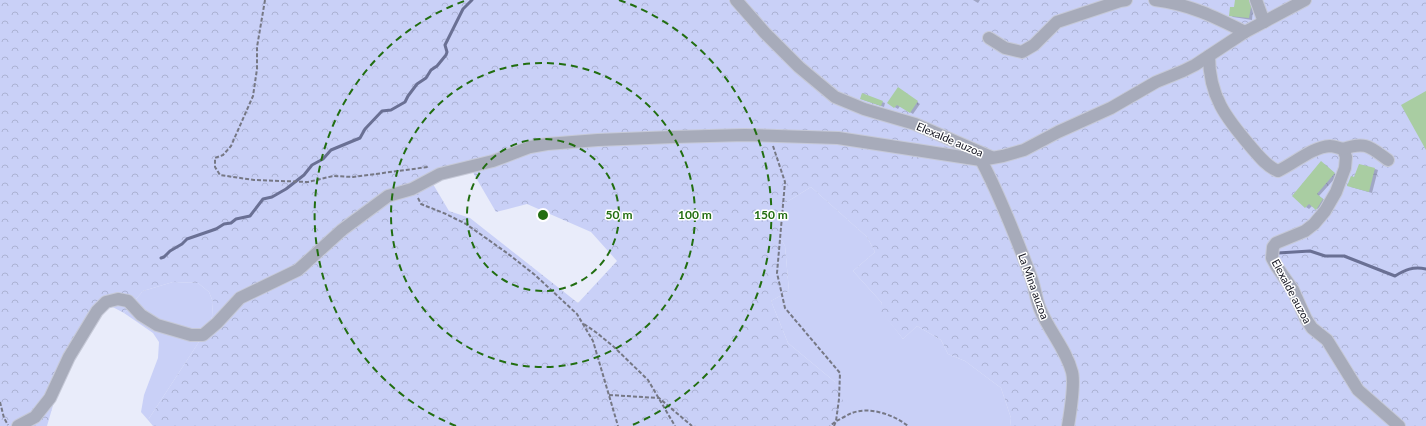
<svg xmlns="http://www.w3.org/2000/svg" width="1426" height="426" viewBox="0 0 1426 426" font-family="Lato,sans-serif">
<style>
.grass{fill:#c9d0f7}
.forest{fill:url(#forest-crowns);fill-rule:evenodd}
.shadow{fill:#0003}
.lines{fill:none;stroke-linecap:round;stroke-linejoin:round}
.stream{stroke:#6a7094;stroke-width:3}
.building{fill:#a9cda2}
.minor-casing{stroke:#c6c9d7;stroke-width:14}
.path{stroke:#767885;stroke-width:2;stroke-dasharray:4 2;stroke-linecap:butt}
.minor{stroke:#a7abba;stroke-width:12}
.ring{fill:none;stroke:#226e11;stroke-width:2;stroke-dasharray:7 5}
.labels{text-anchor:middle;dominant-baseline:central;stroke-width:3;stroke-linejoin:round;paint-order:stroke}
.street-label{font-size:11px;fill:#10111d;stroke:#fff}
.centre{fill:#226e11;stroke:#fff;stroke-width:2}
.ring-label{font-size:12px;text-anchor:middle;font-weight:bold;fill:#226e11;stroke:#fff;stroke-width:3;stroke-linejoin:round;paint-order:stroke}
</style>
<defs>
<pattern id="forest-crowns" width="20" height="18" patternUnits="userSpaceOnUse"><rect width="20" height="18" fill="#c9d0f7"/><path d="M2 6a3 3 0 1 1 6 0M12 15a3 3 0 1 1 6 0" fill="none" stroke="#acb2d3"/></pattern>
</defs>
<rect width="100%" height="100%" fill="#e9ecfa"/>
<g class="grass">
<polygon points="811,187 867,237 875,252 853,271 882,303 880,309 903,339 917,326 941,340 948,354 965,361 1001,388 1011,418 1010,426 832,426 842,415 835,382 788,343 771,301 789,291 785,246 779,235 782,205"/>
<polygon points="173,282 198,283 209,292 213,302 212,317 206,331 148,420 141,412 144,395 158,358 159,342 153,333 124,313 143,291"/>
</g>
<path class="forest" d="M0,0H1426V426H1010L1011,418L1001,388L965,361L948,354L941,340L917,326L903,339L879,309L882,303L853,271L875,252L867,237L811,187L782,205L779,235L785,246L789,291L771,301L788,343L835,382L843,398L842,415L832,426H153L148,420L206,331L212,317L213,302L209,292L198,283L173,282L143,291L124,313L107,304L63,371L47,426H0ZM468,164L496,212L527,204L591,232L617,261L578,303L470,218L449,211L427,174Z"/>
<g class="shadow">
<polygon points="973,0 980,0 978,3"/>
<polygon points="1236,0 1252,0 1253,9 1252,20 1233,17 1230,15 1235,8"/>
<polygon points="901,90 920,104 913,114 900,106 898,109 888,103"/>
<polygon points="861,99 882,102 885,103 884,107"/>
<polygon points="1324,164 1337,176 1319,196 1326,201 1320,210 1312,206 1309,209 1306,207"/>
<polygon points="1375,169 1378,170 1372,193 1351,187 1355,178"/>
</g>
<g class="lines">
<g class="stream">
<path d="M1278,253L1310,251L1325,256H1344L1395,276C1405,270 1413,266 1426,269"/>
<polyline points="161,258 164,257 170,251 182,244 187,239 216,229 224,224 231,223 236,219 250,216 263,199 272,197 286,189 304,175 312,165 323,159 331,150 360,138 365,129 382,111 391,110 405,102 408,96 417,84 426,78 431,70 437,66 446,55 447,52 445,45 463,9 472,0"/>
</g>
</g>
<g class="building">
<polygon points="1235,0 1249,0 1251,7 1249,18 1229,16 1230,7 1234,7"/>
<polygon points="898,87 918,101 910,113 897,105 894,108 887,103"/>
<polygon points="1426,91 1426,150 1401,105"/>
<polygon points="862,93 883,101 881,106 860,99"/>
<polygon points="1321,161 1335,173 1317,194 1323,199 1316,210 1309,204 1305,208 1292,196"/>
<polygon points="1359,164 1375,168 1369,192 1347,186 1351,176 1354,177"/>
</g>
<g class="lines">
<g class="minor-casing">
<g id="minor">
<polyline points="736,0 765,33 799,67 835,97 864,109 915,124 991,157"/>
<path d="M1155,0C1189,4 1215,17 1245,32"/>
<polyline points="1256,0 1264,22"/>
<polyline points="989,38 1005,48 1022,52 1034,45 1057,22 1120,1 1126,0"/>
<path d="M1209,56C1209,96 1226,118 1251,147C1258,155 1267,167 1278,171C1295,163 1312,147 1330,146C1334,146 1339,148 1343,149L1346,157L1345,168L1336,192L1325,211L1314,224L1305,231L1276,243L1273,247L1272,258L1277,267L1293,290L1306,319L1312,328L1327,340L1358,390L1399,426"/>
<path d="M1343,149C1366,141 1370,147 1388,160"/>
<polyline points="18,426 35,417 50,398 69,357 97,311 106,302 118,299 128,301 141,315 157,325 191,335 203,335 217,323 240,298 298,270 342,230 388,196 412,189 440,174 493,161 530,147 547,144 598,140 673,137 745,135 838,138 981,160"/>
<path d="M1068,426C1070,414 1075,383 1072,372C1066,349 1049,331 1040,309C1036,299 1035,288 1031,277C1016,237 1001,198 981,160L1003,156L1024,150L1058,132L1111,108L1156,82L1183,71L1195,65L1245,32L1305,0"/>
</g>
</g>
<g class="path">
<polyline points="265,0 257,47 257,69 253,96 231,146 223,155 215,158 215,167 220,175 254,180 308,182 333,176 353,177 428,167"/>
<polyline points="773,146 785,182 777,273 785,308 840,373 839,399 836,421 830,426"/>
<polyline points="418,198 421,204 446,214 466,224 507,253 535,275 577,314 593,341 618,426"/>
<polyline points="584,324 597,333 614,347 648,380 675,426"/>
<polyline points="609,395 659,398 692,426"/>
<polyline points="0,402 4,418 8,425"/>
<path d="M834,426L836,421C841,419 847,415 852,413C870,406 894,415 908,426"/>
</g>
<use href="#minor" class="minor"/>
</g>
<g class="ring">
<circle cx="543" cy="215" r="76"/>
<circle cx="543" cy="215" r="152"/>
<path d="M456 426A228 228 0 0 1 467 0M619 0A228 228 0 0 1 630 426"/>
</g>
<g class="labels">
<g class="street-label">
<text transform="translate(950 139) rotate(23)">Elexalde auzoa</text>
<text transform="translate(1034 286) rotate(70)">La Mina auzoa</text>
<text transform="translate(1292 291) rotate(62)">Elexalde auzoa</text>
</g>
</g>
<circle cx="543" cy="215" r="6" class="centre"/>
<g class="ring-label">
<text x="619" y="219">50 m</text>
<text x="695" y="219">100 m</text>
<text x="771" y="219">150 m</text>
</g>
</svg>
